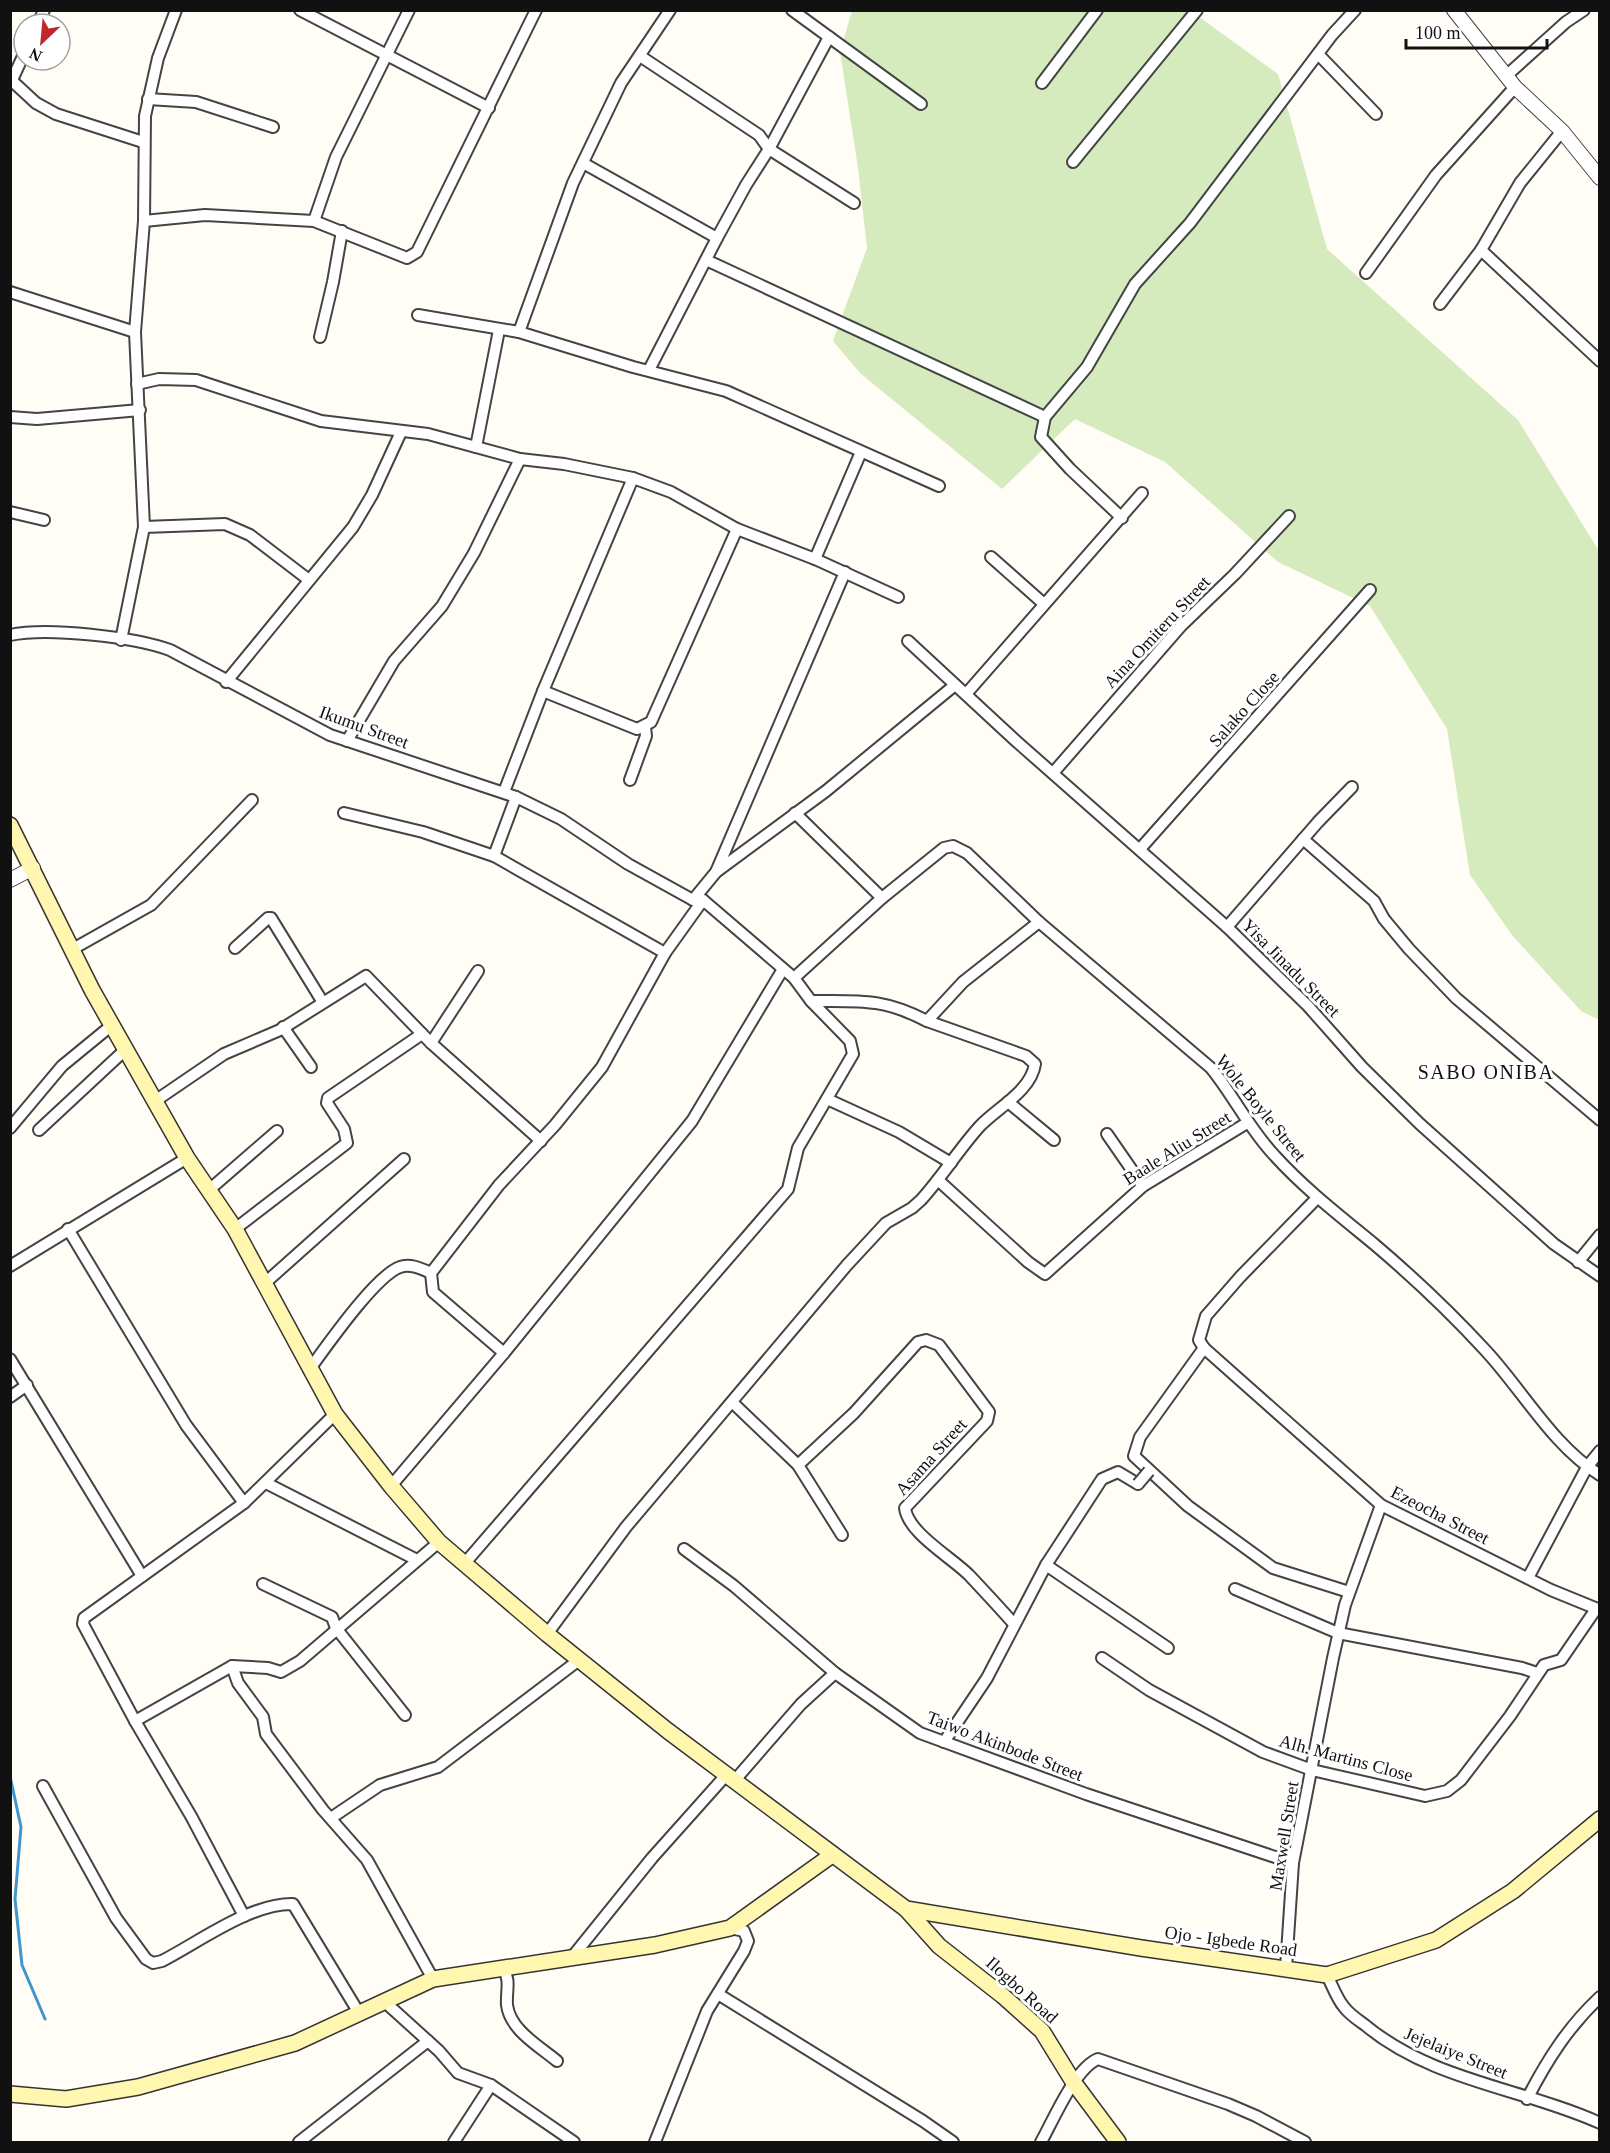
<svg xmlns="http://www.w3.org/2000/svg" width="1610" height="2153" viewBox="0 0 1610 2153" font-family="'Times New Roman',serif">
<style>
.green{fill:#d5ebbd}
.lines{fill:none;stroke-linecap:round;stroke-linejoin:round}
.stream{stroke:#3f96cf;stroke-width:3}
.minor-casing{stroke:#444;stroke-width:14}
.tertiary-casing{stroke:#444;stroke-width:16}
.secondary-casing{stroke:#333;stroke-width:18}
.minor{stroke:#fff;stroke-width:10}
.tertiary{stroke:#fff;stroke-width:14}
.secondary{stroke:#fff6b0;stroke-width:15}
.minor-bridge-casing{stroke:#444;stroke-width:14;stroke-linecap:butt}
.minor-bridge{stroke:#fff;stroke-width:10}
.labels{text-anchor:middle;dominant-baseline:central;stroke-width:6;stroke-linejoin:round;paint-order:stroke}
.street-label{font-size:18px;fill:#111;stroke:#fff}
.neighbourhood-label{font-size:20px;letter-spacing:1.5px;fill:#111;stroke:#fff}
</style>
<rect width="100%" height="100%" fill="#fffdf5"/>
<polygon class="green" points="852,11 1191,11 1278,74 1327,249 1518,420 1599,551 1599,1020 1581,1011 1512,935 1470,875 1447,729 1370,606 1278,562 1165,462 1075,419 1002,489 861,374 833,341 867,248 858,168 840,52"/>
<g class="lines">
<polyline class="stream" points="10,1776 21,1827 15,1899 22,1965 45,2019"/>
<g class="minor-casing">
<g id="minor">
<polyline points="300,10 489,108"/>
<polyline points="792,10 921,104"/>
<polyline points="38,24 44,10"/>
<polyline points="1318,54 1376,114"/>
<polyline points="640,56 759,135 769,149 854,203"/>
<polyline points="1506,76 1566,22 1584,10"/>
<polyline points="10,79 36,103 56,114 143,142"/>
<polyline points="12,80 24,54"/>
<polyline points="1042,83 1097,10"/>
<polyline points="148,99 196,102 273,127"/>
<polyline points="1562,131 1520,183 1481,250 1600,361"/>
<polyline points="1073,162 1197,10"/>
<polyline points="583,163 717,238 649,370"/>
<polyline points="144,221 205,215 314,221 407,258 417,252 536,10"/>
<polyline points="314,221 336,157 409,10"/>
<polyline points="717,238 746,185 769,149 829,37"/>
<polyline points="706,260 1045,417"/>
<polyline points="1366,273 1436,175 1515,87"/>
<polyline points="10,292 135,332"/>
<polyline points="1440,304 1481,250"/>
<polyline points="418,315 519,332 633,367 726,391 939,486"/>
<polyline points="519,332 573,183 621,83 670,10"/>
<polyline points="320,337 333,282 342,231"/>
<polyline points="137,384 159,379 196,380 321,421 428,434 520,459 564,464 633,478 671,492 737,529 815,559 898,597"/>
<polyline points="10,417 37,419 140,410"/>
<polyline points="476,447 499,330"/>
<polyline points="10,512 44,520"/>
<polyline points="1122,518 1070,469 1041,437 1045,417 1087,367 1135,284 1190,223 1332,35 1355,10"/>
<polyline points="144,527 225,524 250,535 309,580"/>
<polyline points="991,557 1044,604"/>
<polyline points="815,559 861,452"/>
<path d="M10,635C48,627 134,637 170,650L330,735L516,797L561,819L628,864L693,900H703L794,978L811,1001C859,1001 883,998 927,1021L963,982L1039,922"/>
<polyline points="121,640 144,527 135,332 144,221 145,116 158,58 176,10"/>
<polyline points="908,641 1016,741 1227,927 1308,1006 1362,1067 1420,1124 1554,1244 1600,1276"/>
<polyline points="226,682 353,527 372,495 401,432"/>
<polyline points="543,691 637,729 651,722 737,529"/>
<polyline points="966,694 1142,493"/>
<polyline points="347,741 394,661 442,606 474,553 520,459"/>
<polyline points="1053,773 1181,626 1235,574 1289,516"/>
<polyline points="630,780 646,736 645,727"/>
<polyline points="504,792 543,691 633,478"/>
<polyline points="344,813 423,832 494,856 665,953 703,900"/>
<polyline points="795,813 882,898"/>
<polyline points="1303,839 1374,901 1384,919 1409,949 1456,998 1600,1120"/>
<polyline points="1140,849 1370,590"/>
<polyline points="494,856 516,797"/>
<polyline points="716,872 845,572"/>
<polyline points="693,900 716,872 826,791 955,685"/>
<polyline points="1227,927 1318,822 1352,787"/>
<polyline points="235,948 268,918 271,918 322,1001"/>
<polyline points="71,950 151,905 252,800"/>
<path d="M794,978L882,898L944,848L953,846L967,853L1039,922L1211,1068C1234,1096 1249,1129 1275,1156C1305,1189 1340,1216 1374,1244C1413,1277 1451,1313 1486,1351C1523,1391 1553,1446 1600,1475"/>
<polyline points="283,1027 311,1067"/>
<polyline points="431,1043 478,971"/>
<polyline points="827,1099 899,1132 951,1163"/>
<polyline points="155,1101 224,1054 280,1030 366,976 431,1043 541,1141"/>
<polyline points="1008,1102 1054,1140"/>
<polyline points="10,1128 62,1066 112,1025"/>
<polyline points="39,1130 125,1050"/>
<polyline points="1107,1134 1143,1186"/>
<polyline points="938,1180 1028,1262 1045,1274 1143,1186 1247,1123"/>
<polyline points="209,1190 277,1131"/>
<polyline points="1317,1198 1240,1277 1206,1316 1199,1340 1204,1348 1140,1437 1134,1456 1188,1506 1273,1568 1349,1592"/>
<polyline points="68,1229 186,1425 244,1503"/>
<polyline points="235,1229 347,1143 344,1129 327,1103 328,1098 422,1034"/>
<polyline points="1578,1262 1600,1235"/>
<polyline points="10,1266 187,1158"/>
<polyline points="265,1283 404,1159"/>
<polyline points="1204,1348 1381,1505 1551,1590 1600,1610"/>
<polyline points="504,1353 433,1292 431,1273 499,1185 555,1125 602,1067 665,953"/>
<polyline points="10,1359 142,1576"/>
<path d="M309,1370C326,1347 375,1276 400,1267C410,1263 422,1269 431,1273"/>
<polyline points="10,1397 27,1385"/>
<polyline points="733,1403 798,1465 842,1535"/>
<path d="M798,1465L854,1413L918,1342L926,1340L939,1345L989,1412L987,1421L905,1508C908,1533 951,1557 969,1575C984,1591 999,1607 1014,1624"/>
<polyline points="266,1483 417,1560"/>
<polyline points="391,1486 504,1353 692,1121 783,969"/>
<polyline points="684,1549 734,1586 835,1673 920,1733 1086,1794 1293,1863"/>
<polyline points="465,1563 788,1189 798,1148 853,1054 850,1041 811,1001"/>
<polyline points="1046,1565 1168,1648"/>
<polyline points="1528,1578 1587,1467 1600,1451"/>
<polyline points="263,1584 332,1617 336,1628 405,1715"/>
<polyline points="1235,1589 1338,1633 1522,1668 1537,1673"/>
<path d="M547,1634L626,1527L847,1265L886,1223L912,1208L921,1200C942,1177 959,1149 980,1126C997,1108 1031,1091 1035,1064L1026,1056L927,1021"/>
<polyline points="1102,1658 1149,1690 1263,1752 1312,1770 1425,1796 1447,1791 1461,1780 1510,1716 1544,1665 1561,1660 1596,1609"/>
<polyline points="232,1666 238,1683 263,1717 266,1734 323,1810 367,1860 433,1979"/>
<polyline points="135,1721 232,1666 268,1668 281,1672 300,1661 439,1542"/>
<polyline points="944,1742 987,1678 1046,1565 1102,1479 1118,1472 1138,1484"/>
<polyline points="735,1780 801,1704 835,1673"/>
<path d="M43,1786L116,1918L146,1959L153,1963L162,1961C199,1942 251,1903 293,1904L359,2013"/>
<polyline points="331,1818 380,1785 438,1767 579,1660"/>
<polyline points="244,1916 191,1816 135,1721 83,1624 84,1618 244,1503 335,1414"/>
<polyline points="573,1956 652,1858 727,1774"/>
<path d="M503,1968C511,1981 506,1990 507,2005C510,2030 539,2046 557,2061"/>
<polyline points="1286,1968 1293,1863 1333,1658 1345,1605 1381,1505"/>
<path d="M1327,1975C1332,1985 1337,1999 1344,2007C1349,2014 1358,2020 1365,2025C1432,2081 1523,2088 1600,2123"/>
<polyline points="718,1994 923,2121 953,2142"/>
<polyline points="386,2003 439,2051 458,2073 491,2085 574,2142"/>
<path d="M1527,2099C1547,2060 1568,2027 1600,1997"/>
<polyline points="299,2142 428,2041"/>
<polyline points="454,2142 491,2085"/>
<polyline points="655,2142 707,2011 744,1951 748,1941 744,1931 730,1928"/>
<path d="M1041,2142C1053,2121 1075,2068 1098,2059L1228,2104L1256,2116L1305,2142"/>
</g>
</g>
<g class="tertiary-casing">
<g id="tertiary">
<polyline points="1454,10 1515,87 1562,131 1600,178"/>
<polyline points="10,880 33,868"/>
</g>
</g>
<g class="secondary-casing">
<g id="secondary">
<polyline points="10,825 92,990 187,1158 235,1229 335,1414 391,1486 439,1542 547,1634 668,1731 906,1909 1141,1948 1327,1975 1436,1940 1513,1891 1600,1819"/>
<polyline points="906,1909 939,1946 1003,1996 1042,2031 1074,2083 1118,2142"/>
<polyline points="10,2094 66,2099 138,2087 295,2043 433,1979 655,1945 730,1928 832,1855"/>
</g>
</g>
<use href="#minor" class="minor"/>
<use href="#tertiary" class="tertiary"/>
<use href="#secondary" class="secondary"/>
<g class="minor-bridge-casing">
<polyline id="minor-bridge" points="1138,1484 1149,1471"/>
</g>
<use href="#minor-bridge" class="minor-bridge"/>
</g>
<g class="labels">
<g class="street-label">
<text transform="translate(1157 632) rotate(-47)">Aina Omiteru Street</text>
<text transform="translate(1244 709) rotate(-48)">Salako Close</text>
<text transform="translate(364 727) rotate(20)">Ikumu Street</text>
<text transform="translate(1291 968) rotate(45)">Yisa Jinadu Street</text>
<text transform="translate(1261 1108) rotate(51)">Wole Boyle Street</text>
<text transform="translate(1177 1148) rotate(-32)">Baale Aliu Street</text>
<text transform="translate(931 1457) rotate(-48)">Asama Street</text>
<text transform="translate(1440 1515) rotate(27)">Ezeocha Street</text>
<text transform="translate(1005 1746) rotate(21)">Taiwo Akinbode Street</text>
<text transform="translate(1346 1758) rotate(15)">Alh. Martins Close</text>
<text transform="translate(1284 1836) rotate(-81)">Maxwell Street</text>
<text transform="translate(1231 1941) rotate(8)">Ojo - Igbede Road</text>
<text transform="translate(1022 1990) rotate(42)">Ilogbo Road</text>
<text transform="translate(1456 2053) rotate(22)">Jejelaiye Street</text>
</g>
<g class="neighbourhood-label">
<text x="1486" y="1072">SABO ONIBA</text>
</g>
</g>
<rect width="1610" height="2153" fill="none" stroke="#111111" stroke-width="24"/>
<g transform="translate(42 42) rotate(206)"><circle r="28" fill="#ffffff" stroke="#a0a0a0" stroke-width="1.5"/>
<path d="M0-4.5L10 22L0 15L-10 22Z" fill="#c4262e"/>
<text y="-9" font-size="16" font-weight="bold" text-anchor="middle" fill="#111111">N</text>
</g>
<path d="M1406 39v9h141v-9" fill="none" stroke="#111111" stroke-width="3"/>
<text x="1415" y="39" font-size="18" fill="#111111" stroke="#ffffff" stroke-width="4.5" paint-order="stroke">100 m</text>
</svg>
